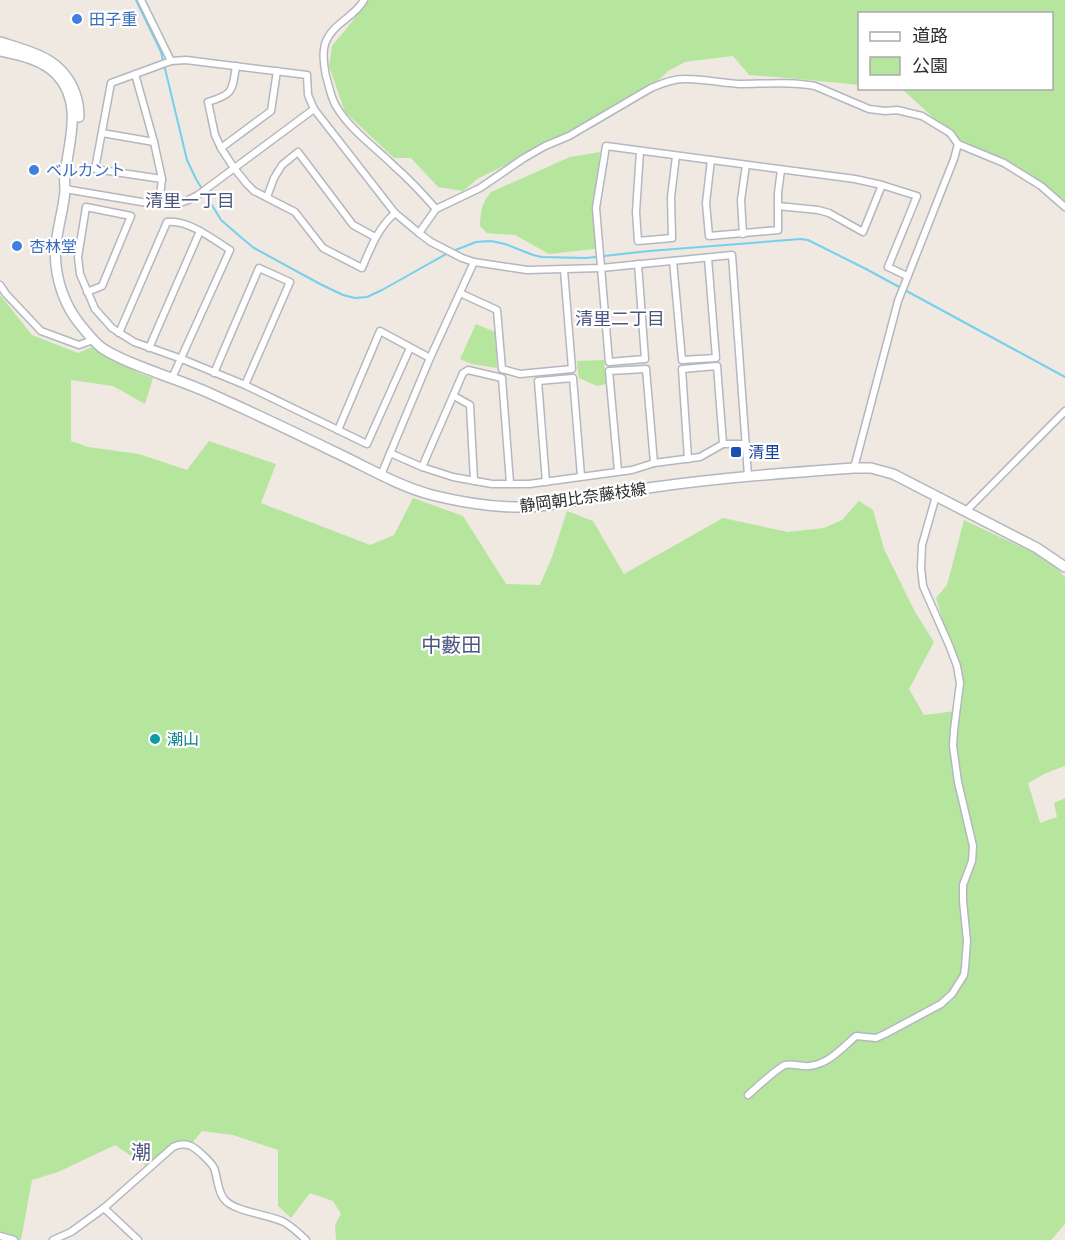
<svg xmlns="http://www.w3.org/2000/svg" width="1065" height="1240" viewBox="0 0 1065 1240" font-family="Inter,'Noto Sans JP',sans-serif">
<style>
.green{fill:#b6e59e}
.lines{fill:none;stroke-linecap:round;stroke-linejoin:round}
.stream{stroke:#75cff0;stroke-width:2}
.minor-casing{stroke:#b4b7c1;stroke-width:9}
.secondary-casing{stroke:#b4b7c1;stroke-width:12}
.minor{stroke:#fff;stroke-width:6}
.secondary{stroke:#fff;stroke-width:9}
.shop-dot{fill:#3f7fe0;stroke:#fff;stroke-width:2}
.transit-dot{fill:#1a4fb4;stroke:#fff;stroke-width:2}
.culture-dot{fill:#0f9aa8;stroke:#fff;stroke-width:2}
.labels{text-anchor:middle;dominant-baseline:central;stroke-width:4.5;stroke-linejoin:round;paint-order:stroke}
.shop-label{font-size:16px;fill:#366cbe;stroke:#fff;text-anchor:start}
.transit-label{font-size:16px;fill:#164399;stroke:#fff;text-anchor:start}
.street-label{font-size:16px;fill:#2e2e2e;stroke:#fff}
.culture-label{font-size:16px;fill:#0d838f;stroke:#fff;text-anchor:start}
.neighbourhood-label{font-size:18px;fill:#4d5680;stroke:#fff}
.quarter-label{font-size:20px;fill:#4d5680;stroke:#fff}
</style>
<rect width="100%" height="100%" fill="#efe9e1"/>
<g class="green">
<polygon points="366,0 1065,0 1065,205 1022,171 963,142 936,120 903,90 889,89 1052,88 1052,14 860,14 859,85 809,80 749,75 733,56 685,62 668,71 661,78 642,90 625,98 570,133 477,179 463,191 438,187 411,158 394,158 345,112 329,66 332,46 351,23"/>
<path d="M600,152L595,208V249L549,254L515,235L487,233L480,226C481,211 481,204 491,192L570,157Z"/>
<polygon points="0,295 32,335 78,353 92,347 139,373 153,378 145,404 113,386 71,380 71,441 88,447 139,454 187,470 209,441 276,464 261,503 370,545 394,535 413,498 463,516 506,584 540,585 552,557 567,511 593,521 624,574 723,518 788,532 824,528 842,520 859,501 873,510 884,549 915,612 934,642 909,689 924,715 956,711 960,685 952,652 936,598 947,585 964,520 1049,560 1065,577 1065,766 1046,773 1028,783 1040,823 1057,817 1054,803 1065,798 1065,1224 1051,1240 336,1240 335,1225 341,1214 333,1201 310,1193 291,1218 278,1206 278,1150 233,1135 202,1131 192,1143 180,1144 146,1166 115,1145 58,1172 32,1180 21,1240 0,1240"/>
<polygon points="476,324 495,332 497,368 472,364 460,359"/>
<polygon points="604,360 606,384 597,386 579,378 578,373 577,361"/>
</g>
<g class="lines">
<g class="stream">
<polyline points="136,0 161,52 187,160 196,179 221,220 243,239 254,248 320,284 343,295 355,298 367,297 382,290 448,253"/>
<polyline points="453,251 476,242 491,241 505,244 533,255 542,257 586,258 649,251 801,239 808,240 866,269 1065,377"/>
</g>
<g class="minor-casing">
<g id="minor">
<polyline points="141,0 171,61"/>
<path d="M364,0C354,18 332,23 325,44C322,54 324,66 326,76C329,86 331,98 336,106C350,130 375,147 394,166C409,179 423,194 436,209"/>
<path d="M236,66C232,91 234,94 208,102L215,135L221,148L234,168L247,184L254,191L295,212L323,248L362,268C371,247 378,228 395,213"/>
<polyline points="135,74 154,142 162,179 159,205"/>
<polyline points="102,133 154,142"/>
<polyline points="221,148 271,111 277,71"/>
<polyline points="640,151 636,212 638,241 672,238 671,197 676,156"/>
<polyline points="711,160 706,203 709,236 778,230 778,193 781,170"/>
<polyline points="162,179 95,169 111,83 171,61 186,60 307,75 308,95 314,109 395,213 419,233 431,242 462,258 474,262 527,270 601,268 732,255 748,476"/>
<path d="M65,189L159,205C176,205 184,203 198,195L314,109"/>
<polyline points="267,197 274,178 282,165 298,152 353,225 375,237"/>
<polyline points="778,206 818,210 829,213 863,232 882,185"/>
<path d="M419,233L436,209L480,188L524,158L545,146L569,136L651,88C662,83 675,78 687,79C704,79 722,83 739,84C764,84 790,81 815,86L869,109L885,111L897,110L922,116L950,133L958,144L1004,163L1041,186L1065,207"/>
<polyline points="743,234 741,200 746,165"/>
<polyline points="673,261 682,360 716,358 708,258"/>
<polyline points="638,264 645,359 609,362 596,208 606,146 855,179 882,185 917,196 888,267 907,276"/>
<polyline points="0,285 6,294 41,331 79,345 93,340"/>
<polyline points="87,292 102,286 131,216 86,207 78,257 80,274 95,309 112,328 134,342 182,359 245,385 367,444 410,348"/>
<polyline points="460,293 497,310 502,369 520,374 572,369 564,270"/>
<path d="M119,333L167,222C187,219 213,239 230,250L172,378"/>
<polyline points="149,348 200,231"/>
<polyline points="214,373 259,268 290,282 245,385"/>
<polyline points="454,396 470,405 474,481"/>
<polyline points="338,430 380,331 430,358"/>
<polyline points="390,453 422,467 453,477 492,484 529,484 632,470 654,463 700,457 723,444 746,444"/>
<polyline points="688,459 682,369 717,366 723,444"/>
<polyline points="422,467 463,373 468,370 502,378 510,483"/>
<polyline points="854,468 898,301 954,159 958,144"/>
<polyline points="618,471 609,371 646,369 654,463"/>
<polyline points="381,475 430,358 474,262"/>
<polyline points="546,482 538,381 573,378 581,476"/>
<polyline points="966,511 1065,411"/>
<path d="M748,1095C756,1088 776,1069 785,1065C792,1063 801,1067 809,1066C829,1064 842,1048 856,1036L876,1038L885,1034L941,1004L952,994L964,975L965,967L967,941L963,901V885L972,861L973,846L958,782L953,746L954,730L960,683L957,666L949,645L923,586L921,568L922,545L936,496"/>
<polyline points="104,1208 138,1240"/>
<polyline points="0,1236 14,1240"/>
<path d="M53,1240L71,1232L104,1208L173,1147C179,1144 184,1143 191,1146C197,1149 211,1162 214,1168C218,1178 217,1190 224,1199C234,1212 268,1214 284,1222C292,1227 299,1233 306,1240"/>
</g>
</g>
<g class="secondary-casing">
<g id="secondary">
<path d="M0,42C32,52 62,58 75,93C78,101 79,108 79,117"/>
<path d="M0,51C20,55 43,60 57,75C83,103 69,141 65,174C64,179 65,185 65,191C63,215 53,240 56,265C58,285 66,307 79,323C86,332 93,341 102,348C120,360 140,366 160,374C180,381 199,388 218,397C260,416 302,436 343,456C372,470 401,487 432,495C464,503 496,508 529,507C569,504 608,493 648,488C716,478 785,473 854,468H871L893,474L1037,548L1065,567"/>
</g>
</g>
<use href="#minor" class="minor"/>
<use href="#secondary" class="secondary"/>
</g>
<g class="shop-dot">
<circle cx="77" cy="19" r="6"/>
<circle cx="34" cy="170" r="6"/>
<circle cx="17" cy="246" r="6"/>
</g>
<rect class="transit-dot" x="730" y="446" width="12" height="12" rx="3"/>
<circle class="culture-dot" cx="155" cy="739" r="6"/>
<g class="labels">
<g class="shop-label">
<text x="89" y="19">田子重</text>
<text x="46" y="170">ベルカント</text>
<text x="29" y="246">杏林堂</text>
</g>
<g class="transit-label">
<text x="748" y="452">清里</text>
</g>
<g class="street-label">
<text transform="translate(583 497) rotate(-8)">静岡朝比奈藤枝線</text>
</g>
<g class="culture-label">
<text x="167" y="739">潮山</text>
</g>
<g class="neighbourhood-label">
<text x="190" y="200">清里一丁目</text>
<text x="620" y="318">清里二丁目</text>
</g>
<g class="quarter-label">
<text x="451" y="645">中藪田</text>
<text x="141" y="1152">潮</text>
</g>
</g>
<rect x="858" y="12" width="195" height="78" fill="#ffffff" stroke="#ababab" stroke-width="1.5"/>
<rect x="870" y="32" width="30" height="9" fill="#ffffff" stroke="#ababab" stroke-width="1.5"/>
<text x="912" y="42" font-size="18" fill="#2e2e2e">道路</text>
<rect x="870" y="57" width="30" height="18" fill="#b6e59e" stroke="#ababab" stroke-width="1.5"/>
<text x="912" y="72" font-size="18" fill="#2e2e2e">公園</text>
</svg>
